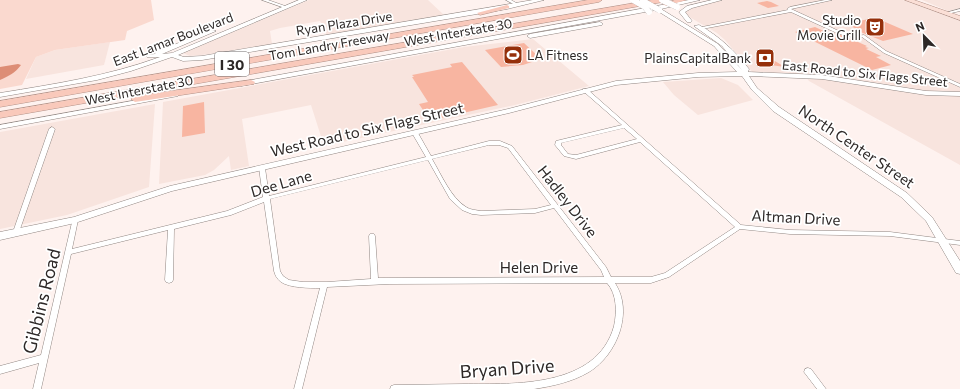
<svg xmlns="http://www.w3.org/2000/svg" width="960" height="389" viewBox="0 0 960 389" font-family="Commissioner,sans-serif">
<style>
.built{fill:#f8e4de}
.green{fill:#fad9cf}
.water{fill:#dd8d75}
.building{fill:#f8b5a1}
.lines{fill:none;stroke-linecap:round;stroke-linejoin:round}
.street-casing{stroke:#908682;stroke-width:1}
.secondary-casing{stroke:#908682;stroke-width:1}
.primary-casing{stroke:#b29187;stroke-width:1}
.highway-casing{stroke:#b29187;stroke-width:1}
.street{fill:#fff;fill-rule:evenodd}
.secondary{fill:#fff;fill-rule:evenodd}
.primary{fill:#fbdfd6;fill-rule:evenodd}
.highway{fill:#f9c9bb;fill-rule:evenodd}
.secondary-bridge-casing{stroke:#908682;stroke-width:6;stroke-linecap:butt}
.secondary-bridge{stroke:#fff;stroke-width:6}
.labels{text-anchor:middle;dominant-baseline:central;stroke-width:3.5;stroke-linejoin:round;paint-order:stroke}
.far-poi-label{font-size:13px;fill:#2d2827;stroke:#fff;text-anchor:end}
.far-street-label{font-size:13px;fill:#2d2827;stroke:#fff}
.shield{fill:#fff;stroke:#6c6868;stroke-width:1}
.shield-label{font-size:14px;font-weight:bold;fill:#2d2827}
.street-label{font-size:15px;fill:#2d2827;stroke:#fff}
.near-street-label{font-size:18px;fill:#2d2827;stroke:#fff}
</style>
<rect width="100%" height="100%" fill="#fef2ef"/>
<g class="built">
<polygon points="309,0 428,0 444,15 327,35 320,21 280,28 270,31 272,44 210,54 190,56 183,53"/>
<polygon points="720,0 903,0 960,21 960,165 809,81 804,75 754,74 725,40 717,33 686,15 686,12 688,9"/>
<polygon points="922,0 960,0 960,8 948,11"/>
<polygon points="533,39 589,86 515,105 324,146 311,105 242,119 249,166 231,170 229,156 214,170 205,175 159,184 163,102 464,47"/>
<polygon points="110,42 104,65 26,79 36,57 55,50"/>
<polygon points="721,78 738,85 753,100 698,115 674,95 663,82"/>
<polygon points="155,104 149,187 67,215 0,229 0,132"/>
</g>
<polygon class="green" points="0,0 151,0 154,20 127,31 125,40 55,50 36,57 22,85 0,89"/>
<path class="water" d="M18,64L21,65C15,73 9,76 0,80V67Z"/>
<g class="building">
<polygon points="767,1 771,2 779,6 768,8 757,3"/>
<polygon points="873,18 876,18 913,34 883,41 858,31 861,31 846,24"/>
<polygon points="815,27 828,33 832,32 849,38 867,46 865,47 869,48 866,49 881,56 876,57 891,65 872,70 795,32"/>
<polygon points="524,43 541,59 523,65 501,67 485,50"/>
<polygon points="756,50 785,67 763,64"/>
<polygon points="462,62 498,105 441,118 436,110 425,113 419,104 428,102 412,77 414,77 412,75 452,67 450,64"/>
<polygon points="204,102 205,133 182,137 183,106"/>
</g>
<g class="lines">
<g class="street-casing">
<g id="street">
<polygon points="262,0 268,0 288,7 285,8"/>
<polygon points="506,0 511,0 520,5 517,6"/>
<polygon points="825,0 832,0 791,9 841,32 856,36 864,35 886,51 960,84 960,87 884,53 862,37 856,38 839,34 791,12 702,29 700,28 702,27 788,10 787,9 790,7"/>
<polygon points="960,9 960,11 947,14 945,13"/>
<path d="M583,89H587L741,225L790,230L890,232L960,241V245L890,236L790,234L740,229L669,277L651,283H615C634,312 617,355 589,372C572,382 553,386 534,389H390L391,386L394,385C417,385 441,384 464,384C514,384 597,388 614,326C617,312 617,294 607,283L389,284L327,287L302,389H294L320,288C309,288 290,288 281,282C277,279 275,275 274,271L264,202L231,215L174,229L173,280L172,282L169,283L166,282L165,280L168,230L71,254L41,389H33L39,363L0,374V366L41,355L73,218H77L78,220L72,249L227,211L263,197L259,168L260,167L262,166L265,168L269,196L426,157L412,133L415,131L418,133L431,156L489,141H500L512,146L606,267L611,277H651L665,273L735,227L640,142L576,159L564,156L555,145L556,141L622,125L583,91ZM624,128L637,139L576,155L568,154L561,145V143ZM489,145H499L508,148L551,205L535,209L481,211C476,210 470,210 466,207C451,198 441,174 432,159ZM428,160L450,199L462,210L472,214L481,215L535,213L554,208L601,270L604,277L378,278L375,236L374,234H370L369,236L371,279L327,282H303L289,280L283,276L280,271L270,199Z"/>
<polygon points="52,127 55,129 19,232 18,234 14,234 13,232 49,129"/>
<polygon points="808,368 811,369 826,389 817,389 804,372 805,369"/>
</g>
</g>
<g class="secondary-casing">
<g id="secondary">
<path d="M299,0H307L178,55L184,57L202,56L533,0H544L507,9L202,60L183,61L172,57L131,71L97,80L0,97V93C55,84 108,76 160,57H147V55L155,54L156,52L211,30L216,31L162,54L172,53Z"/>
<path d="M689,0H700L661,9L718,44L742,70L722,46L694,26L699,25C719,36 735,51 749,69L748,72L822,75L926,91L960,92V96L926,95L822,79L749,76L757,88L779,107L907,193L932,217L960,261V274L956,273L926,221L901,197L773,111L752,90L742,76L698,77L616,85L509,113L172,191L75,223L0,240V232L74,217L170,186L508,109L616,81L698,73L737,72L714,46L656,10L241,86L238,84L241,82Z"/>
<polygon points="712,0 722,0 692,8 685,12 692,21 691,22 687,22 679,12 687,6"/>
<polygon points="600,22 603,24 602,25 530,38 527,36 530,34"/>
<polygon points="176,93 178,94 178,96 0,129 0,125"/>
</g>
</g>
<g class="primary-casing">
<polygon id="primary" points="905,0 914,0 960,16 960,20"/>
</g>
<g class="highway-casing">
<g id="highway">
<polygon points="588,0 602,0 599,2 0,107 0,101"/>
<polygon points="652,0 666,0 663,2 0,118 0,112"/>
<polygon points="675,0 686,0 666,6 663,4"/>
<polygon points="507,5 509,6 509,8 480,15 477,13"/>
<polygon points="251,80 255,82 254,84 135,102 131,99 135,96"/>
</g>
</g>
<use href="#street" class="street"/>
<use href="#secondary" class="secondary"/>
<use href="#primary" class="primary"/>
<use href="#highway" class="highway"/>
<g class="secondary-bridge-casing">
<g id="secondary-bridge">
<polyline points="633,0 645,7 649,12"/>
<polyline points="662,0 677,7"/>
<polyline points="643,1 659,10"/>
</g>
</g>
<use href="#secondary-bridge" class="secondary-bridge"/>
</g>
<defs>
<g id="theatre-square" transform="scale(1)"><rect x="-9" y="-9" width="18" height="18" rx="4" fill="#952f0a" stroke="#fff"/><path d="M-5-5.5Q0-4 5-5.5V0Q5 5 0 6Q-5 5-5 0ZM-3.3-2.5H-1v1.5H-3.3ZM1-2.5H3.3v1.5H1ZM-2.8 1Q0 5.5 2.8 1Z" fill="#fff"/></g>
<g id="stadium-square" transform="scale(1)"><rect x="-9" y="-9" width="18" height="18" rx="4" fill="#952f0a" stroke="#fff"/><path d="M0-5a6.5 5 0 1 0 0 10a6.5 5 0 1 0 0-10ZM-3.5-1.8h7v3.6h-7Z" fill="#fff"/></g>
<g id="bank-square" transform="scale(1)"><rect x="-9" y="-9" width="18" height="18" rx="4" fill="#952f0a" stroke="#fff"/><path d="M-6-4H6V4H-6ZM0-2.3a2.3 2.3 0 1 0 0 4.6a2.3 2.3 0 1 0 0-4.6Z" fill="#fff"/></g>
</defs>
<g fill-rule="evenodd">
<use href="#theatre-square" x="875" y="27"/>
<use href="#stadium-square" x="513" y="55"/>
<use href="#bank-square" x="765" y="58"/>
</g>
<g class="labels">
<g class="far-poi-label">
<text x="861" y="20">Studio<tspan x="861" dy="15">Movie Grill</tspan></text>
<text x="527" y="55" text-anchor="start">LA Fitness</text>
<text x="751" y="58">PlainsCapitalBank</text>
</g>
<g class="far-street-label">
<text transform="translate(344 23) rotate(-9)">Ryan Plaza Drive</text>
<text transform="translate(458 32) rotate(-10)">West Interstate 30</text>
<text transform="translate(173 39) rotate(-21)">East Lamar Boulevard</text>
<text transform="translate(329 45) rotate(-10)">Tom Landry Freeway</text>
<text transform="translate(865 73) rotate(6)">East Road to Six Flags Street</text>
<text transform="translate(139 90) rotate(-11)">West Interstate 30</text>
</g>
<rect class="shield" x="215" y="52" width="34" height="24" rx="3"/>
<g class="shield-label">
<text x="232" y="64">I 30</text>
</g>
<g class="street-label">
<text transform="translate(367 129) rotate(-13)">West Road to Six Flags Street</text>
<text transform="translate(857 146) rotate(34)">North Center Street</text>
<text transform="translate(281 183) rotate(-16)">Dee Lane</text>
<text transform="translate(568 201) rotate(52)">Hadley Drive</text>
<text transform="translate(796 217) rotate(3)">Altman Drive</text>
<text x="539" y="267">Helen Drive</text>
</g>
<g class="near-street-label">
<text transform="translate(41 301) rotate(-76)">Gibbins Road</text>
<text transform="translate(507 368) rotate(-4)">Bryan Drive</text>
</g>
</g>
<g transform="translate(924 36) rotate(337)" stroke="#ffffff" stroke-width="3" paint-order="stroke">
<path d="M0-3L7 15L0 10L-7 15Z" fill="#2d2827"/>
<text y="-6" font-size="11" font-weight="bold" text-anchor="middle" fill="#2d2827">N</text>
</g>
</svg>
